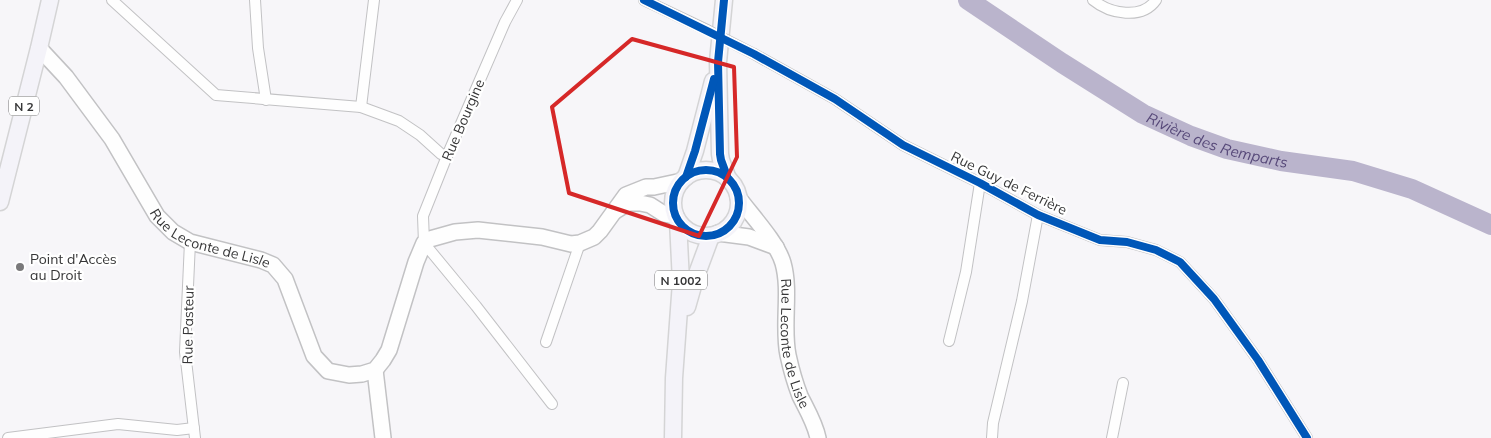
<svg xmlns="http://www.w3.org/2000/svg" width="1491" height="438" viewBox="0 0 1491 438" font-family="Mulish,sans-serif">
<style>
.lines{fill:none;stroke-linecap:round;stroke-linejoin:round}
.river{stroke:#bab4cc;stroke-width:20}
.street-casing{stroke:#c2c2c4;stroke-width:12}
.secondary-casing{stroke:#c2c2c4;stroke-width:18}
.primary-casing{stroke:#d4d4d5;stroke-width:19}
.street{stroke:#fefefe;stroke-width:10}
.secondary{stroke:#fefefe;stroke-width:15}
.primary{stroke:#f4f3f9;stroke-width:16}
.street-bridge-casing{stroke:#c2c2c4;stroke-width:12;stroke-linecap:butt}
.street-bridge{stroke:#fefefe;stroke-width:10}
.cycleway-casing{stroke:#fff;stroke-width:11}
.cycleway{stroke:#0057b8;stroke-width:8}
.marked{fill:none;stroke:#d62828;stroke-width:4;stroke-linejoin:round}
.poi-dot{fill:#7a797b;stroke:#fff;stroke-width:2}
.labels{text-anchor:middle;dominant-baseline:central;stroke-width:4.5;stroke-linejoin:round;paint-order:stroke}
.shield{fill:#fff;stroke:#727273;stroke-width:1}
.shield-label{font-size:12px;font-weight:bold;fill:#363637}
.street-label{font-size:14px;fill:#363637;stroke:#fff}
.poi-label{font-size:14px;fill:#363637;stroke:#fff;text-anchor:start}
.water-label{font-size:15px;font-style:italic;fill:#574979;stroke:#fff}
</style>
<rect width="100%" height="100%" fill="#f7f6f9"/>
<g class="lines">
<path class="river" id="s1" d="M968,0L1062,63L1143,114L1191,136L1227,149L1281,161L1353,171L1412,189L1491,225"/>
<g class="street-casing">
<g id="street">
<polyline points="112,0 216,95 361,107 399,121 420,135 441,154 447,156"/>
<polyline points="255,0 258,48 266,100"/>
<polyline points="517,0 505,22 447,156 423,216 424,243 476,306 552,404"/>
<polyline points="644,0 707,30"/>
<path d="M1093,0C1110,14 1142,20 1156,0"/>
<polyline points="754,54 835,99 903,145 980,183 1038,215 1100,240 1127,242 1156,250 1180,262 1214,299 1258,360 1307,438"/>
<polyline points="361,107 374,0"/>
<polyline points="190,242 185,352 195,438"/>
<polyline points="949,341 966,272 980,183"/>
<polyline points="546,342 580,243"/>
<polyline points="8,438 118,424 177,430 194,428"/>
<polyline points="992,438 993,423 1022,301 1038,215"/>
<polyline points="1112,438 1123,383"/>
</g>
</g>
<g class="secondary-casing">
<g id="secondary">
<path id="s2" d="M39,48L66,77L112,139L157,216L173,232L190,242L261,260L273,265L285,279L314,356L328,371L349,375L362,374L375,370L383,360L389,350L416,262L424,243L430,239L455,232L478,230L542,237L571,244L580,243L594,237L600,231L626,195L646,187H654L682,181"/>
<path id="s3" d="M738,197C751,215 777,242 783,263C791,291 782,326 788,355C791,369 795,383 800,396C807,410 815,423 818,438"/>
<polyline points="615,211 628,203 640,203 650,205 664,214 676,216"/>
<polyline points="718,233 749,237 776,247"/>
<polyline points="375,370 383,438"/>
</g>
</g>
<g class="primary-casing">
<g id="primary">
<polyline points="724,0 718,62 720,154 721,160 728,179"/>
<circle cx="706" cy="203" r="33"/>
<polyline points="686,177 695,151 713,81"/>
<polyline points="0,202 39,48 50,0"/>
<polyline points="687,307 695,279 711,236"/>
<polyline points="673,438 674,378 681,282 678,221"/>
</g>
</g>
<use href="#street" class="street"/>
<use href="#secondary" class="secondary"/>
<use href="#primary" class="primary"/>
<g class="street-bridge-casing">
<polyline id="street-bridge" points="707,30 754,54"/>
</g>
<use href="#street-bridge" class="street-bridge"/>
<g class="cycleway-casing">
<g id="cycleway">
<polyline points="644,0 754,54 835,99 903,145 980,183 1038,215 1100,240 1127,242 1156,250 1180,262 1214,299 1258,360 1307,438"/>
<polyline points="724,0 718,62 720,154 721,160 728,179"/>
<circle cx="706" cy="203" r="33"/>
<polyline points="686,177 695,151 714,79"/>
</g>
</g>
<use href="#cycleway" class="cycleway"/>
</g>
<path class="marked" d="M632,39L734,67L737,157L699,236L569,193L552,107Z"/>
<circle class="poi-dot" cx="20" cy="267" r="5"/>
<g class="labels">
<g class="shield">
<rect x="9" y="96.5" width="30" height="19" rx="4"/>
<rect x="655" y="270.5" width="52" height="19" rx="4"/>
</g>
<g class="shield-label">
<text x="24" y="106">N 2</text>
<text x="681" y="280">N 1002</text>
</g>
<g class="street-label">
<text transform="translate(463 120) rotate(-67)">Rue Bourgine</text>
<text transform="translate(1009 183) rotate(26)">Rue Guy de Ferrière</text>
<text stroke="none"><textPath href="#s2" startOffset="265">Rue Leconte de Lisle</textPath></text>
<text transform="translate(188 325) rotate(-89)">Rue Pasteur</text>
<text stroke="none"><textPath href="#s3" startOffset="162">Rue Leconte de Lisle</textPath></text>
</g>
<g class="poi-label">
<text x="30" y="259">Point d'Accès<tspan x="30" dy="16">au Droit</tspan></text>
</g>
<g class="water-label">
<text stroke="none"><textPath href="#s1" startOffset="288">Rivière des Remparts</textPath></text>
</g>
</g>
</svg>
